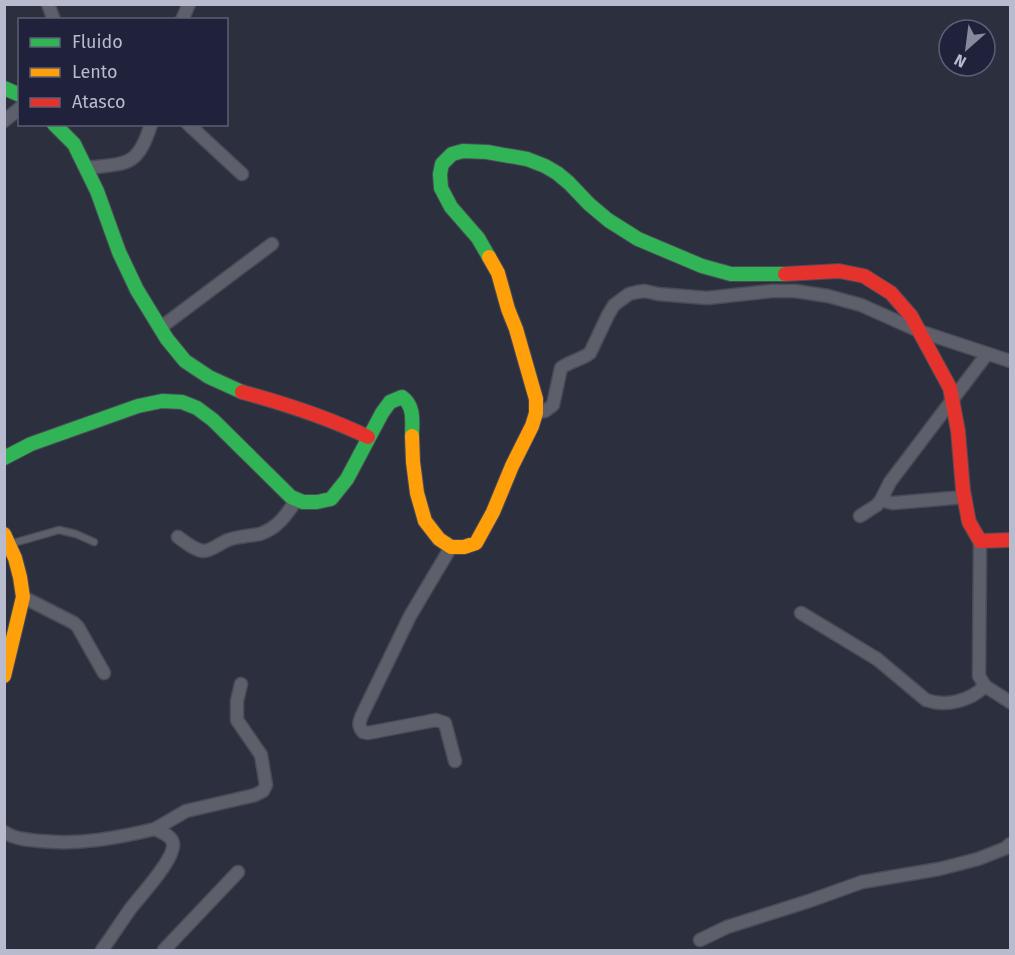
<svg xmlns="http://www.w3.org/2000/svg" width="1015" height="955" viewBox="0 0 1015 955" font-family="'Fira Sans',sans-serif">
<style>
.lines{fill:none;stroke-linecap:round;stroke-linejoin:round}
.lane-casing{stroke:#4a4b57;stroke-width:9}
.street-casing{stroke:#4a4b57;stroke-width:15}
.fast-casing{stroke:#4a4b57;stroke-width:16}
.slow-casing{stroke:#4a4b57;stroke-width:16}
.jam-casing{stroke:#4a4b57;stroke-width:16}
.lane{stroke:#5d5f6b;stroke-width:6}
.street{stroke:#5d5f6b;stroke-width:12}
.fast{stroke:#30b455;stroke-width:14}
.slow{stroke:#ff9f0a;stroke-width:14}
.jam{stroke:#e5322d;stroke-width:14}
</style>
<rect width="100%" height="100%" fill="#2c2f3e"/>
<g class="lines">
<g class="lane-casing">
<polyline id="lane" points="10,544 59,530 76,534 94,542"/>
</g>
<g class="street-casing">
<g id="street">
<polyline points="48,4 54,20"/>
<polyline points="182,20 189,4"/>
<polyline points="4,121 20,108"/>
<polyline points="188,124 242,174"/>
<path d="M86,168C126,163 138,168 151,124"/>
<polyline points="160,328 272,244"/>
<path d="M536,413L545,411L553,405L561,368C570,361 581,360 590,353L608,315L614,305L629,294L637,292L645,291L658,294L707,298L772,291H795L828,296L861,305L919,331L1010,361"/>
<path d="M883,497C885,502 887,502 893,503L965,497"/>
<polyline points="860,516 877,505 881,500 890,482 987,354"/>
<path d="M178,537C185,542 194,550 203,551C212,551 220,543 228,540C239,536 250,536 260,534C278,528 287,514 297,499"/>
<polyline points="980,541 979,676 985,686 1010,702"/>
<path d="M451,547L410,616L362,715C359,722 358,726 363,732L368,733L436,720L445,723L455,761"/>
<polyline points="23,597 74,623 78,627 104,673"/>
<path d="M801,613L877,659L926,700C946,707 970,701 985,686"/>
<polyline points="155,829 186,811 255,795 263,791 266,785 261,755 237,720 237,701 241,684"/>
<path d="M4,832C15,839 28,840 40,841C80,845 117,838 155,829C161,832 171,835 173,843C176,858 141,895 131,908C121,922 112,936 102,950"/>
<polyline points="700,940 727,927 809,901 862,882 939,869 978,859 1006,848 1010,844"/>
<polyline points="164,950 238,872"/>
</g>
</g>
<g class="fast-casing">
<g id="fast">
<polyline points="4,88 20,95"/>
<polyline points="54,124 74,144 97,191 119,252 137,290 167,339 185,361 209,377 242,392"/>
<polyline points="489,257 478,238 451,207 441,188 440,174 442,164 452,154 463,151 487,152 527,159 545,166 557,173 569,183 589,204 608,220 638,239 702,266 731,274 785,274"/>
<path d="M4,458L31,444L138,406L162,401L182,402L197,408L213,420L291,497L303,502H317L331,499L347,479L382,413L390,402L402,397C415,406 412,422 412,436"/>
</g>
</g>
<g class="slow-casing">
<g id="slow">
<polyline points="412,436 413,462 417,493 425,521 439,539 451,547 464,547 476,543 493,512 512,466 532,426 536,413 536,399 516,329 508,309 498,273 489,257"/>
<polyline points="4,534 15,558 20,577 23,597 4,676"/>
</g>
</g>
<g class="jam-casing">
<g id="jam">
<polyline points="785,274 839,271 864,276 891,293 911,316 950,388 958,431 963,490 969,522 980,541 1010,540"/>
<path d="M242,392C286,404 327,417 368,437"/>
</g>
</g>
<use href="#lane" class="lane"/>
<use href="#street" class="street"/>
<use href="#fast" class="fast"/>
<use href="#slow" class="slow"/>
<use href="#jam" class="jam"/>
</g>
<rect width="1015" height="955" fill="none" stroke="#b8bace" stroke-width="12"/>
<rect x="18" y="18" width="210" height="108" fill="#1f223a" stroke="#5c5f75" stroke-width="1.5"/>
<rect x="30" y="38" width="30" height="9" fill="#30b455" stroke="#5c5f75" stroke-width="1.5"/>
<text x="72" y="48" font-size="18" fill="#b8bace">Fluido</text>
<rect x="30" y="68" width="30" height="9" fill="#ff9f0a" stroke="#5c5f75" stroke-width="1.5"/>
<text x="72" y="78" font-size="18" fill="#b8bace">Lento</text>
<rect x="30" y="98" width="30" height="9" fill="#e5322d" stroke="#5c5f75" stroke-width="1.5"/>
<text x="72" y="108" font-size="18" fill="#b8bace">Atasco</text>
<g transform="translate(967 48) rotate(208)"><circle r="28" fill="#1f223a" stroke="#5c5f75" stroke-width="1.5"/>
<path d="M0-4.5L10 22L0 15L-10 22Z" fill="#87899c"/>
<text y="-9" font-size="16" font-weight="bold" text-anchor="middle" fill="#b8bace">N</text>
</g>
</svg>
